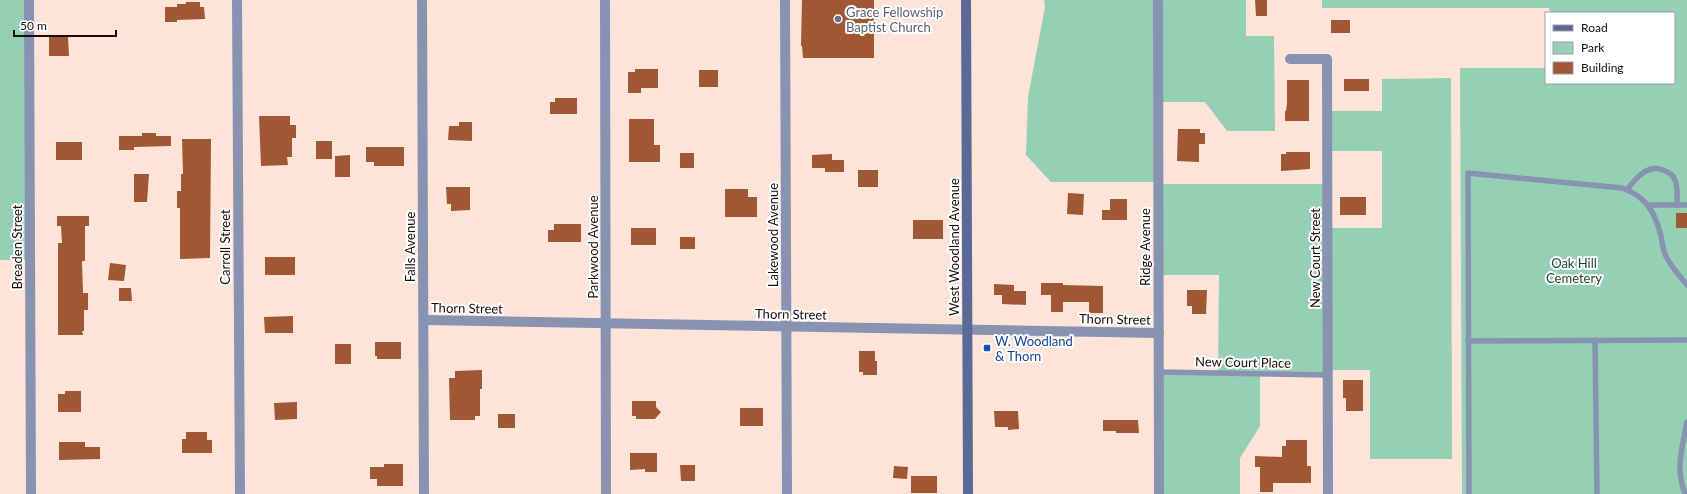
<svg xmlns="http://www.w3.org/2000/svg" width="1687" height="494" viewBox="0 0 1687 494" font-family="Lato,sans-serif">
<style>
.green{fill:#95cfb4}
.building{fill:#9f5734}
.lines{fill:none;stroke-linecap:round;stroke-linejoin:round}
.lane{stroke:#8893b2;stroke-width:5.5}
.street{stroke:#8893b2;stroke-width:10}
.secondary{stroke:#5a6a96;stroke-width:10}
.worship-dot{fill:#6b7280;stroke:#fff;stroke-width:1.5}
.transit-dot{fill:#1a4fb4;stroke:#fff;stroke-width:1.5}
.labels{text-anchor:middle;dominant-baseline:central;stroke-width:4;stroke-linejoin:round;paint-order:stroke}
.worship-label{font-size:13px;fill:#5b616d;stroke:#fff;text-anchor:start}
.street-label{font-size:13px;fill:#160e0a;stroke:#fff}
.park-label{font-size:13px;fill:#1f4736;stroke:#fff}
.transit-label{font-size:13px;fill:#164399;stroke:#fff;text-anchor:start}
</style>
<rect width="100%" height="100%" fill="#fee4d8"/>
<g class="green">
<polygon points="0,0 29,0 30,260 0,260"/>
<polygon points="1044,0 1246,0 1246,36 1274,36 1275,131 1227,131 1205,102 1158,102 1158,182 1051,182 1026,155 1028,97 1045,7"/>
<polygon points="1322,0 1687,0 1687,494 1462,494 1460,68 1546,68 1546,83 1674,83 1674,13 1550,13 1549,8 1322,8"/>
<polygon points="1451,78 1452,459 1370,459 1370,370 1328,370 1328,375 1260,374 1260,426 1240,458 1240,494 1159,494 1159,372 1218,373 1219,275 1159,275 1158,184 1327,184 1328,228 1382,228 1382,151 1327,151 1327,111 1382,111 1382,79"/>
</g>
<g class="building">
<polygon points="802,0 874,0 874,58 803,58 802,46 801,46"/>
<polygon points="1255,0 1267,0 1267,16 1256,16"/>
<polygon points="186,2 200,2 200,7 204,7 205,19 177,20 177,22 165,22 165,7 177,7 177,4 186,4"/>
<rect x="1331" y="20" width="19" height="13"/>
<polygon points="49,37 68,37 69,56 49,56"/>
<polygon points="635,69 658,69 658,88 641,88 641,93 628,93 628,72 635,72"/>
<rect x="699" y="70" width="19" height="17"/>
<rect x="1344" y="79" width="25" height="12"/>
<polygon points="1287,80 1309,80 1309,121 1285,121 1285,111 1286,111 1287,103"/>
<polygon points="555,98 577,98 577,114 550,114 550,102 555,102"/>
<polygon points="259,116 290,116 290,125 296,125 296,138 292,138 292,157 287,157 288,165 261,166"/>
<polygon points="629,119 654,119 654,145 660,145 660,162 629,162"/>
<polygon points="459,122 472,122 472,141 448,140 449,126 459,126"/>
<polygon points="1178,129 1200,129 1200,133 1205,133 1205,144 1199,144 1199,162 1177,161"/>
<polygon points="142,133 156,133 156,136 171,136 171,146 134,147 134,150 119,150 119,136 142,136"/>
<polygon points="182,139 211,139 210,258 180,259 180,208 177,208 177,191 181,191 181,174 183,174"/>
<rect x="316" y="141" width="16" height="18"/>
<rect x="56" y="142" width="26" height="18"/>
<polygon points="366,147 404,147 404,166 374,166 374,162 366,162"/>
<polygon points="1286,152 1310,152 1310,169 1281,171 1281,154 1286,154"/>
<rect x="680" y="153" width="14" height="15"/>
<polygon points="832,154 832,160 844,160 844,172 825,172 825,168 812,168 812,155"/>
<polygon points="350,155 350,177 335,177 335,156"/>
<rect x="858" y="170" width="20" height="17"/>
<polygon points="134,174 149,174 147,202 134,202"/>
<polygon points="446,187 470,187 470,210 451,211 451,204 447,204"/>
<polygon points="725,189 748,189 748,197 757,197 757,217 725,217"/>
<polygon points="1068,193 1084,194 1083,215 1067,214"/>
<rect x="1340" y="197" width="26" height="18"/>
<polygon points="1110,199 1127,199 1127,220 1102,220 1102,210 1110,210"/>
<rect x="1676" y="213" width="11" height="15"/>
<polygon points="57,216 89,216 89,226 85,226 85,261 82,261 83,293 88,293 88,310 84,310 84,331 82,331 83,335 58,335 58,243 62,243 61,226 57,226"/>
<rect x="913" y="220" width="30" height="19"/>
<polygon points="554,224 581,224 581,242 548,242 548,230 554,230"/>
<rect x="631" y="228" width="25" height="17"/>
<rect x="680" y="237" width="15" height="12"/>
<rect x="265" y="257" width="30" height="18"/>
<polygon points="110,263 126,265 124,281 108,280"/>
<polygon points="1041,283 1063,283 1063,285 1103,286 1103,313 1089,313 1089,302 1063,302 1063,312 1051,312 1051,295 1041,295"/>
<polygon points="994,284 1014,285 1014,291 1026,291 1026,305 1002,304 1002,295 994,295"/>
<polygon points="119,288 131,288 132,301 119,301"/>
<polygon points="1187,290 1207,290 1206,314 1192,314 1192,306 1187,306"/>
<polygon points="293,316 293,333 265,333 264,317"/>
<polygon points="375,342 401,342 401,359 377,359 377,356 375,356"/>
<rect x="335" y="344" width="16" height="20"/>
<polygon points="859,351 875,351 875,361 877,361 877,375 863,375 863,372 859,372"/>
<polygon points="482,370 482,389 480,389 480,416 475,416 475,420 450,420 449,378 455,378 455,371"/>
<polygon points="1343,380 1363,380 1363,411 1346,411 1346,398 1343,398"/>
<polygon points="65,391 81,391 81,412 58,412 58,394 65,394"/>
<polygon points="632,401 656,401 656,407 661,412 655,419 636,419 636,416 632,416"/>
<polygon points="297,402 297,419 275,420 274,403"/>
<rect x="740" y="408" width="23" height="18"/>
<polygon points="994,411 1018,411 1019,429 1008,430 1008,427 995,427"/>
<rect x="498" y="414" width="17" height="14"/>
<polygon points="1103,420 1138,420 1139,433 1116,433 1116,431 1103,431"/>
<polygon points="186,432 207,432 207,440 212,440 212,453 182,453 182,439 186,439"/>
<polygon points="1286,440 1307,440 1307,466 1311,466 1311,483 1273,483 1273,492 1260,492 1260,467 1255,467 1255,456 1282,457 1282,446 1286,446"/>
<polygon points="59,442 85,442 85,447 100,447 100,459 59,460"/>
<polygon points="630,453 657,453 657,472 645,472 645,469 630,470"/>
<polygon points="384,464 403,464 403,486 377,486 377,479 370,479 370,467 384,467"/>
<polygon points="680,465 695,465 695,481 681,481"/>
<polygon points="894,466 908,467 907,479 893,478"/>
<rect x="911" y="476" width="26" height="17"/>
</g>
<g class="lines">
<g class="lane">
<path d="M1627,190C1635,179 1647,164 1663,170C1668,172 1673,174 1675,180C1678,187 1677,197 1677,205"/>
<polyline points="1648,205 1687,205"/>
<polyline points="1595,340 1597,494"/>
<polyline points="1468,341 1687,340"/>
<polyline points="1159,372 1328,375"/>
<path d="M1469,494L1468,173L1622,188C1646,196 1655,212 1661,236C1662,242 1663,249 1665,254C1670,266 1679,275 1687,285"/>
<path d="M1685,494C1675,467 1682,450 1687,422"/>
</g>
<g class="street">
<polyline points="29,0 31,494"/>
<polyline points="237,0 240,494"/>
<polyline points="422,0 424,494"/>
<polyline points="605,0 606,494"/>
<polyline points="785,0 787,494"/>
<polyline points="1158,0 1159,494"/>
<polyline points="1290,59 1327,59 1328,494"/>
<polyline points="424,320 1159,333"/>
</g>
<polyline class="secondary" points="966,0 968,494"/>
</g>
<circle class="worship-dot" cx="838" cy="19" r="4"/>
<rect class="transit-dot" x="983" y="344" width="8" height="8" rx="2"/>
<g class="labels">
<g class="worship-label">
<text x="846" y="12">Grace Fellowship<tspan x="846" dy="15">Baptist Church</tspan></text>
</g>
<g class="street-label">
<text transform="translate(773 235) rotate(-90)">Lakewood Avenue</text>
<text transform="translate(17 247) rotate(-90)">Breaden Street</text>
<text transform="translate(225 247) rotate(-90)">Carroll Street</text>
<text transform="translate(410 247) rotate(-90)">Falls Avenue</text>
<text transform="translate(593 247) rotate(-90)">Parkwood Avenue</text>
<text transform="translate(954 247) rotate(-90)">West Woodland Avenue</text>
<text transform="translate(1145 247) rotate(-90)">Ridge Avenue</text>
<text transform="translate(1315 258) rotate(-90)">New Court Street</text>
<text transform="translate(467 308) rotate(1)">Thorn Street</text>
<text transform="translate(791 314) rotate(1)">Thorn Street</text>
<text transform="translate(1115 319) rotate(1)">Thorn Street</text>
<text transform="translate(1243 362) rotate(1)">New Court Place</text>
</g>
<g class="park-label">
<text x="1574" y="263">Oak Hill<tspan x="1574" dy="15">Cemetery</tspan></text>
</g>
<g class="transit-label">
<text x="995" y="341">W. Woodland<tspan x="995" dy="15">&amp; Thorn</tspan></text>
</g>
</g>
<rect x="1545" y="12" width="130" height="72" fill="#ffffff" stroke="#a29f9d"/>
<rect x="1553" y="25" width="20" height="6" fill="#5a6a96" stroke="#a29f9d"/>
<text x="1581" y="32" font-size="12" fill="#160e0a">Road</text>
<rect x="1553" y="42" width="20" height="12" fill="#95cfb4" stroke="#a29f9d"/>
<text x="1581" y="52" font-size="12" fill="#160e0a">Park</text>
<rect x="1553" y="62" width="20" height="12" fill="#9f5734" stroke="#a29f9d"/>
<text x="1581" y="72" font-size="12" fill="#160e0a">Building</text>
<path d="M14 30v6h102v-6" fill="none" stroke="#160e0a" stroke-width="2"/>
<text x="20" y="30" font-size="12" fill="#160e0a" stroke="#ffffff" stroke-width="3" paint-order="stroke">50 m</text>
</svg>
